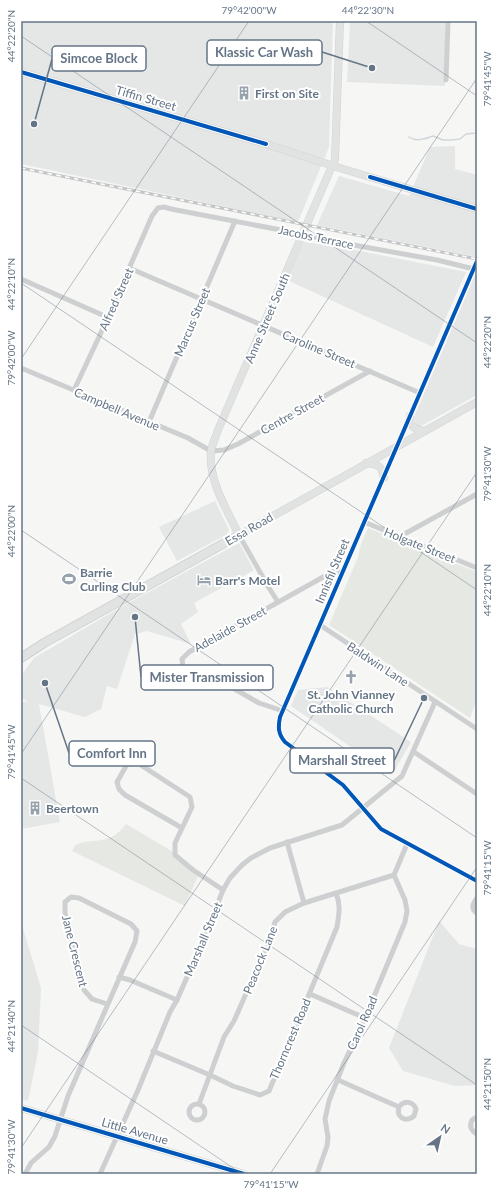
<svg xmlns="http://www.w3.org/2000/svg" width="498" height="1195" viewBox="0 0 498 1195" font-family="Lato,sans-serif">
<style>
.built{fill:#e5e6e6}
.green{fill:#e6e9e3}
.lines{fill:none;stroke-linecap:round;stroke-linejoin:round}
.stream{stroke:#d0d6da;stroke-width:1.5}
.secondary-casing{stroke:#d3d4d5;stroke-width:8}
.primary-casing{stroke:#d1d2d3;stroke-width:10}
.street{stroke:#cecfd0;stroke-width:5}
.secondary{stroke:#e1e2e2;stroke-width:7}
.primary{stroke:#e1e2e2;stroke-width:8}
.rail-casing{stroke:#c4c5c6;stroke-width:3}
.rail{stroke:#fff;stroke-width:1.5;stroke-dasharray:4.5;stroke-linecap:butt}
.cycleway-casing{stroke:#fff;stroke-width:6}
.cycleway{stroke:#0057b8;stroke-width:4}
.ticks{fill:none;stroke:#657586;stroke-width:1;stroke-opacity:0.45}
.labels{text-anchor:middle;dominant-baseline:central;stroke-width:4;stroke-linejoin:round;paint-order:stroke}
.poi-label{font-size:12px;font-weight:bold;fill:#657586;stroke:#fff;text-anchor:start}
.street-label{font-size:12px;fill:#657586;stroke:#fff}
.leader{fill:none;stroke:#657586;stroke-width:1.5}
.callout-dot{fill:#657586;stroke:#fff;stroke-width:1.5}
.callout{fill:#fff;stroke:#657586;stroke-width:1.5}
.callout-label{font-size:13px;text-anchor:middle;font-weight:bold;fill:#657586}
.neatline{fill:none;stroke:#657586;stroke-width:1.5}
.ticks-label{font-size:10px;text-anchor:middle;fill:#657586}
</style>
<rect width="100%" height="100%" fill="#f6f6f5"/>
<g class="built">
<polygon points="21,21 333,21 329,147 298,222 21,164"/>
<polygon points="350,21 445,21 445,86 347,82"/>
<polygon points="455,146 455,169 477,175 477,257 317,225 339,176 409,196 430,147"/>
<polygon points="304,242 340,247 466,272 433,347 287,280"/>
<polygon points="475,275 477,275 477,395 421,426 417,426 414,417"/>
<polygon points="215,501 229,530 226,535 177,561 159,527"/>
<polygon points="239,543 254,570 194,603 198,612 181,624 191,644 147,631 135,634 117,689 107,686 101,709 85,717 39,704 60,822 21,829 21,703 27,701 23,699 21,697 21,676 34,658 121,607"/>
<polygon points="327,687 411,742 392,775 291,706 298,690"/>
<polygon points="439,921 459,944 477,949 477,1085 455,1086 403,1071 389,1048"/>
<polygon points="21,922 41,988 38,1052 28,1101 21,1099"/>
</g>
<g class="green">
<polygon points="368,528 477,572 477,699 470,718 329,625 358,557 361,544"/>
<path d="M126,824L175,853L198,876L185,906L72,851L75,845C85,840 95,842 106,839C114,837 121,831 126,824Z"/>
</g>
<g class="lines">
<path class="stream" d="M409,137C416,142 425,139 433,136L443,140H451L460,139L466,134L477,133"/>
<g class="secondary-casing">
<g id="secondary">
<path d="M340,21L335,159L218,430C216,437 212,444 211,451C208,480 227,510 239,535L477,402"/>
<polyline points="21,72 266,144 343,169 477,209"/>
<path d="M410,416C410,427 415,430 425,431"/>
<path d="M366,463C378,464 382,466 384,478"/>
<polyline points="21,1108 244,1174"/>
</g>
</g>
<g class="primary-casing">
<polyline id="primary" points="21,658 44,643 239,535"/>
</g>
<g class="street">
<polyline points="446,80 448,21"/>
<path d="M477,261L280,717C278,727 278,734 285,742L343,785L381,829L477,881"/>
<polyline points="129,268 420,393"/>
<polyline points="21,279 107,317"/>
<polyline points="21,368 188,438 211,451 224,450 238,444 370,371"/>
<polyline points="74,390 99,337 152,216 158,208 164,207 171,209 302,234 331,241 437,260 474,269"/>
<polyline points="149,422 235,221"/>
<polyline points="364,522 477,568"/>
<polyline points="239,535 269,588 278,602"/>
<polyline points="399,537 477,494"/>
<polyline points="320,625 477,729"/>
<polyline points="283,711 259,703 233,688 220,682 193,673 183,667 182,659 189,652 334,571 342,573"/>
<polyline points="414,752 477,794"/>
<polyline points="182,828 125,795 119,789 117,782 129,761 136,762 190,797 192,807 175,843 175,855 193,870 223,890"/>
<polyline points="287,842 304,903"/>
<polyline points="394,875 407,844"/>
<path d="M477,898C473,903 470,909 477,913"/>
<polyline points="119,977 130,980 177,1000"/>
<polyline points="310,994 365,1018"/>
<path d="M153,1051L210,1075L233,1086L260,1095L269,1091L337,927C339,913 341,906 336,893"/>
<path d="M338,1080L399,1107C404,1100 413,1101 416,1109L414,1116C405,1123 396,1117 399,1107"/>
<circle cx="197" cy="1112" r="8"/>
<polyline points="199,1104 224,1037 234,1021 270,939 275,922 285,912 304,903 394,875"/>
<path d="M477,1117L472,1120C469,1126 471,1131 477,1134"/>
<polyline points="25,1174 31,1163 49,1147 55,1136 68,1096 135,942 137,931 131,924 79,898 71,897 65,902 65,913 84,990 92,999 107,1004"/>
<polyline points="100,1174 138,1090 170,1012 177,1000 205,936 223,890 230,878 242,865 251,858 270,848 342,825 402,776 435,702"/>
<polyline points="317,1174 327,1146 328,1137 325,1119 329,1101 344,1063 365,1018 405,922 407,911 405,900 394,875"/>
</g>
<use href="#secondary" class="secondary"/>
<use href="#primary" class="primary"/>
<g class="rail-casing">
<polyline id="rail" points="21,168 477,259"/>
</g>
<use href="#rail" class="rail"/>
<g class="cycleway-casing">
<g id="cycleway">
<polyline points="21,72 266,144"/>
<polyline points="370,177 477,209"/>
<path d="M477,261L280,717C278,727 278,734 285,742L343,785L381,829L477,881"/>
<polyline points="21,1108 244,1174"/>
</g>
</g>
<use href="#cycleway" class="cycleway"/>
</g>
<path class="ticks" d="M366,21L477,96M21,36L477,343M21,283L477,590M21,359L249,21M21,530L477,838M21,754L477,78M21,778L477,1085M21,1025L242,1174M21,1148L477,472M270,1174L477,867"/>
<defs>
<g id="building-bare" transform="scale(1.08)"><path d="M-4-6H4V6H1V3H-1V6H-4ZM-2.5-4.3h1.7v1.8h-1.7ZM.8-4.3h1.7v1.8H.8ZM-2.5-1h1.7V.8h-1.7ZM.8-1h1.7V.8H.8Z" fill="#98a2ad" stroke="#fff" stroke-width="2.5" paint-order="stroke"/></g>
<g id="stadium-bare" transform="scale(1.08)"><path d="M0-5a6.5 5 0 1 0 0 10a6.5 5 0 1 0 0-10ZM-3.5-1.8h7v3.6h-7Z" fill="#98a2ad" stroke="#fff" stroke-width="2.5" paint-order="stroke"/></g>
<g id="hotel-bare" transform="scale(1.08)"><path d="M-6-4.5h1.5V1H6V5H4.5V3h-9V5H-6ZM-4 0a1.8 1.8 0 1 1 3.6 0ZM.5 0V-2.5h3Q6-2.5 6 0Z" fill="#98a2ad" stroke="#fff" stroke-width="2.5" paint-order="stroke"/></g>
<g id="church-bare" transform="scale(1.08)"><path d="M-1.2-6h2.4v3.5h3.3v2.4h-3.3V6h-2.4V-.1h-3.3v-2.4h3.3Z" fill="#98a2ad" stroke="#fff" stroke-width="2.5" paint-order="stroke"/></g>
</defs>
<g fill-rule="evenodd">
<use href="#building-bare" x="244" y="93"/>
<use href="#stadium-bare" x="69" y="579"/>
<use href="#hotel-bare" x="204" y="580"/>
<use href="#church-bare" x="351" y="677"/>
<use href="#building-bare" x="35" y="808"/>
</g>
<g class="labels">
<g class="poi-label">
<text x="255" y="93">First on Site</text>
<text x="80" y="572">Barrie<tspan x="80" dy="14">Curling Club</tspan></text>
<text x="215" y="580">Barr's Motel</text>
<text x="351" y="694" text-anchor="middle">St. John Vianney<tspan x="351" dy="14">Catholic Church</tspan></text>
<text x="46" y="808">Beertown</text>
</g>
<g class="street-label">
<text transform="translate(146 98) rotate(16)">Tiffin Street</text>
<text transform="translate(316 237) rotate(12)">Jacobs Terrace</text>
<text transform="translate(116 299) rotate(-66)">Alfred Street</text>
<text transform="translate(267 318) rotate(-67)">Anne Street South</text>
<text transform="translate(192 322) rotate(-67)">Marcus Street</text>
<text transform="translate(319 349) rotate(23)">Caroline Street</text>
<text transform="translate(117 409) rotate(23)">Campbell Avenue</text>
<text transform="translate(292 414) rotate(-29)">Centre Street</text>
<text transform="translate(249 529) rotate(-30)">Essa Road</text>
<text transform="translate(420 545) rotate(22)">Holgate Street</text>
<text transform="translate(332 571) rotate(-67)">Innisfil Street</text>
<text transform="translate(230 629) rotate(-29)">Adelaide Street</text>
<text transform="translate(378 664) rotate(33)">Baldwin Lane</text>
<text transform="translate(203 939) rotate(-67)">Marshall Street</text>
<text transform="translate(75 951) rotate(76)">Jane Crescent</text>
<text transform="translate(260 960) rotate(-68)">Peacock Lane</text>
<text transform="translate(362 1023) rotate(-66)">Carol Road</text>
<text transform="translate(290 1039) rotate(-67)">Thorncrest Road</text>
<text transform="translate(135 1131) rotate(16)">Little Avenue</text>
</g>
</g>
<path class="leader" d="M372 68L322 52M34 124L52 59M135 617L141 677M45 683L69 753M424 698L394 761"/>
<g class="callout-dot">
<circle cx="372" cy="68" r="4"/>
<circle cx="34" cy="124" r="4"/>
<circle cx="135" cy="617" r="4"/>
<circle cx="45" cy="683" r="4"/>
<circle cx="424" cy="698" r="4"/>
</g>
<g class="callout">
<rect x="207" y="40" width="115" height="25" rx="4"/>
<rect x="52" y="46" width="94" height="25" rx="4"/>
<rect x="141" y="665" width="132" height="25" rx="4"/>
<rect x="69" y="741" width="86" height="25" rx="4"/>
<rect x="290" y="748" width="104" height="25" rx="4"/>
</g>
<g class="callout-label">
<text x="264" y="57">Klassic Car Wash</text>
<text x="99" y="63">Simcoe Block</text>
<text x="207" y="682">Mister Transmission</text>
<text x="112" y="758">Comfort Inn</text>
<text x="342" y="765">Marshall Street</text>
</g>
<rect width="498" height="1195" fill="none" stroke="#ffffff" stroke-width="44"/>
<g transform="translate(440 1137) rotate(34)" stroke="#ffffff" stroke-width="3" paint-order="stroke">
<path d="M0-3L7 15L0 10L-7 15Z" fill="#657586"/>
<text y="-6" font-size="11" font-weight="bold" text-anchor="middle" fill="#657586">N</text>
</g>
<rect x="22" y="22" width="454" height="1151" class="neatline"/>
<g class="ticks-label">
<text x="249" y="14">79°42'00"W</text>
<text x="368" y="14">44°22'30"N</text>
<text transform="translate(11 36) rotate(-90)" y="4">44°22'20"N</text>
<text transform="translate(487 79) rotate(-90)" y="4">79°41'45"W</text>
<text transform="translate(11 284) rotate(-90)" y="4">44°22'10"N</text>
<text transform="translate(487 342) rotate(-90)" y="4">44°22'20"N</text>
<text transform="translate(11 358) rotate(-90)" y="4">79°42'00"W</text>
<text transform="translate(487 474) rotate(-90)" y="4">79°41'30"W</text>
<text transform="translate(11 531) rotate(-90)" y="4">44°22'00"N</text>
<text transform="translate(487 590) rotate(-90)" y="4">44°22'10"N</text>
<text transform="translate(11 752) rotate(-90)" y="4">79°41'45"W</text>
<text transform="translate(487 868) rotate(-90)" y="4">79°41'15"W</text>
<text transform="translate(11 1026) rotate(-90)" y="4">44°21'40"N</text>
<text transform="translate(487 1084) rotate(-90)" y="4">44°21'50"N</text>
<text transform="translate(11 1147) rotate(-90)" y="4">79°41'30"W</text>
<text x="271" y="1188">79°41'15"W</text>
</g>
</svg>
